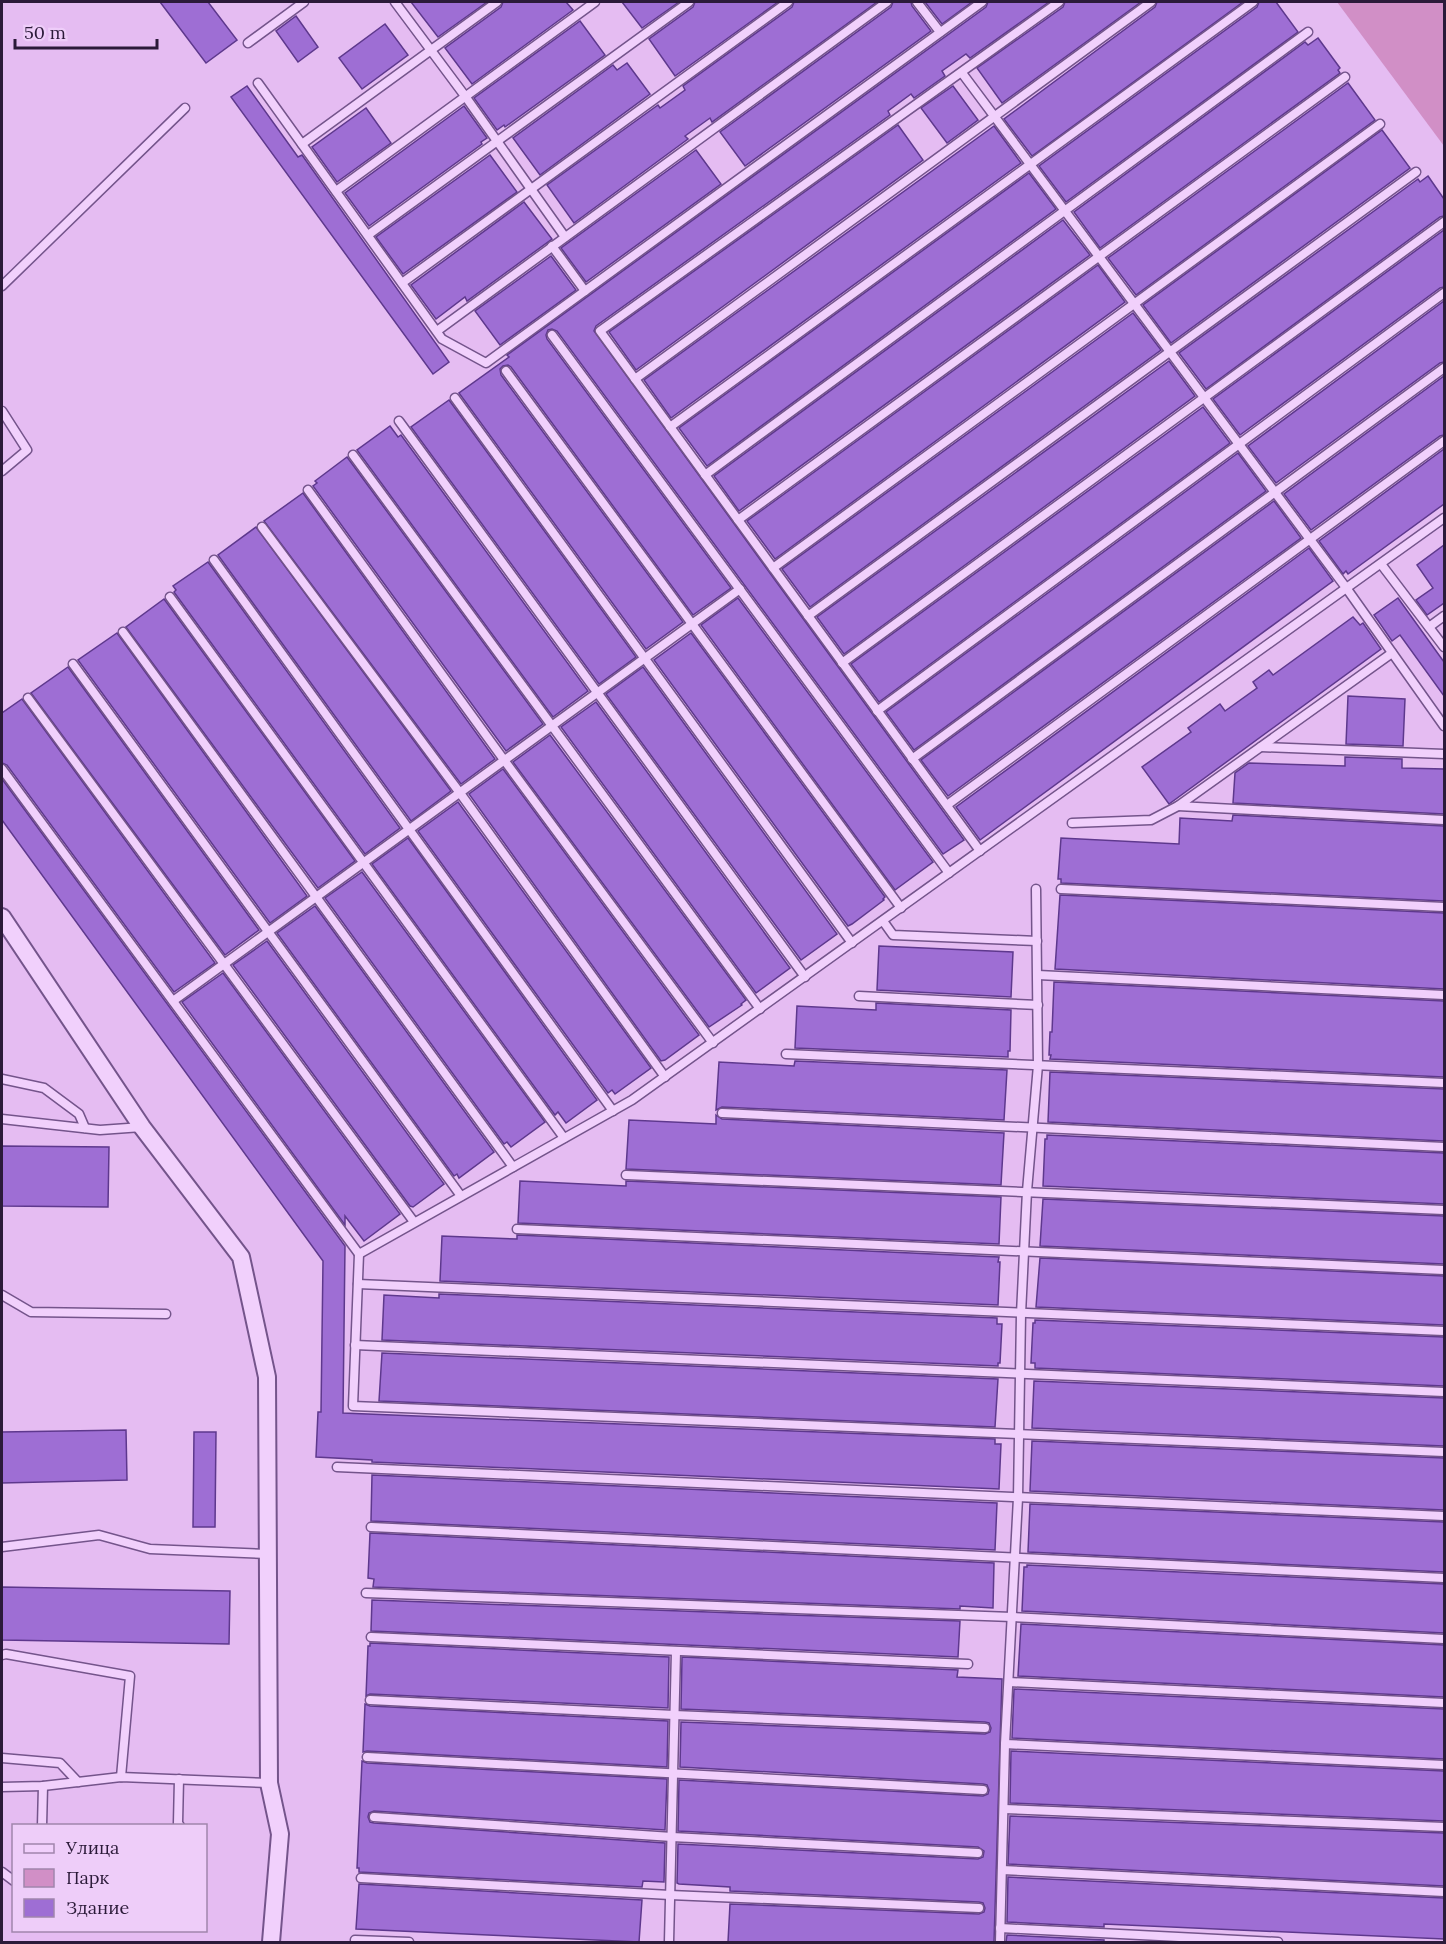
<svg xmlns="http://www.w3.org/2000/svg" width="1446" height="1944" viewBox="0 0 1446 1944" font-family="Lora,serif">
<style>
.green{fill:#d18fc6}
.building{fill:#9e6ed4;stroke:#5e388d;stroke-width:1.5}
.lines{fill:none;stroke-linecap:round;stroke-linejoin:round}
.lane-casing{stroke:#74548b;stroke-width:11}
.street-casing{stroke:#74548b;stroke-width:20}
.lane{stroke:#f1d0fc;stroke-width:8}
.street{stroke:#f1d0fc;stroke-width:16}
</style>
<rect width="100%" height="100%" fill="#e5bcf2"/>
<polygon class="green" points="1337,2 1444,2 1444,146"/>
<g class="building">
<polygon points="160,2 208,2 237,40 206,63"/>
<polygon points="411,2 487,2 438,37"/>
<polygon points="503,2 566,2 573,10 472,84 445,48 501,7"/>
<polygon points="622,2 679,2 642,28"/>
<polygon points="695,2 778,2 675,76 649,39 693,7"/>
<polygon points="794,2 877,2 712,122 710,118 685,136 688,139 574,223 547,185 658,105 660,108 685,90 683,86 792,7"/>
<polygon points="893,2 911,2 912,6 931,31 745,166 720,132 891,7"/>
<polygon points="925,2 972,2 942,24"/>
<polygon points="988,2 1049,2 970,58 966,54 942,71 945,76 914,98 911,94 888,111 890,115 596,326 594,331 964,840 943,854 557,331 552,329 548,330 546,335 547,339 731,588 693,615 511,367 508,365 503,366 500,369 501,375 683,622 646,649 459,393 509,357 507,355 986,7"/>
<polygon points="1065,2 1141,2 1002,103 977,68 1063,7"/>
<polygon points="1157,2 1243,2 1032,156 1004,119 1155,7"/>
<polygon points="1259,2 1276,2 1298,32 1066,202 1039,166 1257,7"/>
<polygon points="296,16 318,47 298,62 276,31"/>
<polygon points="580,21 605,55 505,127 504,125 497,130 474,98"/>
<polygon points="385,24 408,55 362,89 339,58"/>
<polygon points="1318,38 1340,68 1338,70 1340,73 1100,248 1074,212 1305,42 1308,45"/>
<polygon points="627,63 650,94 540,175 513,138 613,65 617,70"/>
<polygon points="1348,83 1375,120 1136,295 1108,258"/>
<polygon points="247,86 298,157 302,155 449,362 433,374 231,97"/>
<polygon points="953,86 978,120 947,143 921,108"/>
<polygon points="464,106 487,138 481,142 482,144 369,226 345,193"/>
<polygon points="366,108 391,143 337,182 312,147"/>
<polygon points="898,125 923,160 636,370 609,332"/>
<polygon points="994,126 1021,163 671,418 644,380"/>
<polygon points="1382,130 1410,168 1171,343 1143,305"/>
<polygon points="696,150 721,184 586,282 561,248"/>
<polygon points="490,155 517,192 403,274 376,237"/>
<polygon points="1029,173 1056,209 707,466 679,428"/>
<polygon points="1428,176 1444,199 1444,216 1440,217 1206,389 1179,353 1418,179 1420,182"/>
<polygon points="524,202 552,239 467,301 465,297 436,319 411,285"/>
<polygon points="1063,220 1090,255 739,511 714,476"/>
<polygon points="1444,230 1444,287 1440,288 1240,435 1213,399"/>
<polygon points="551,256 576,290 500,345 475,311"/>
<polygon points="1098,265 1125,302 775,559 747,521"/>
<polygon points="1444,301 1444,362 1440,363 1276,483 1248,446"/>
<polygon points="1133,313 1161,350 810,607 782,569"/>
<polygon points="1169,361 1195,396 844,654 817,617"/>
<polygon points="1444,376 1444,435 1440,436 1311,530 1284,494"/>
<polygon points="449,400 636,657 599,684 411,427"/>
<polygon points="1203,407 1230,443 879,702 851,664"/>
<polygon points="390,426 398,437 401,435 588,691 553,717 357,450"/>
<polygon points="1444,449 1444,504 1348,574 1346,571 1343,574 1319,541"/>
<polygon points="1238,453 1266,491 914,750 886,712"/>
<polygon points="347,457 543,724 506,751 313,486 317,483 315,481"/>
<polygon points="303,493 495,759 461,784 264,521"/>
<polygon points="1274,501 1301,538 948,796 921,760"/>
<polygon points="256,527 451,791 411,821 218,555"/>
<polygon points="1444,545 1444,603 1427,615 1416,600 1433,588 1417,565"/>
<polygon points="1309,548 1333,581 980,840 956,807"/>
<polygon points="208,562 400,828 365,854 174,592 176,590 173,586"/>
<polygon points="738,598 933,862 895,890 701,625"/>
<polygon points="1398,598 1444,662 1444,696 1400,635 1392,641 1374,615"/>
<polygon points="164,599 355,861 318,888 126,627"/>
<polygon points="1353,617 1360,625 1363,623 1381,649 1169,804 1142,767 1191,732 1188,728 1220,704 1225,711 1257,688 1253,682 1269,670 1273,675"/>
<polygon points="117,633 307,896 270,923 78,660"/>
<polygon points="691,633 885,897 883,899 884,900 852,924 848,926 654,660"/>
<polygon points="68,667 259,930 225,955 31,693"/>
<polygon points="643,667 837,934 801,960 606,694"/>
<polygon points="1348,696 1405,699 1403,746 1346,744"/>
<polygon points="22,699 215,963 174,992 7,765 2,763 2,713"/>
<polygon points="596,702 790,968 756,993 561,727"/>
<polygon points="550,735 746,1000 741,1004 742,1005 709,1027 513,762"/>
<polygon points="1345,757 1402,759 1402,768 1444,769 1444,814 1233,803 1235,773 1249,763 1345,766"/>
<polygon points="503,769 699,1035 665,1060 661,1061 469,794"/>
<polygon points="2,779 345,1246 343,1413 995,1439 995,1444 1001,1444 999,1489 372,1462 372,1460 316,1457 318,1412 321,1412 323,1261 2,820"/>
<polygon points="458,802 651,1068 615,1094 612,1090 608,1093 418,831"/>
<polygon points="1233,815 1444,826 1444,901 1061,883 1061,879 1058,879 1061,838 1179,844 1180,818 1232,821"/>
<polygon points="408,838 597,1100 566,1123 558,1112 555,1115 372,864"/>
<polygon points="362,872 545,1122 511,1147 507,1142 504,1144 325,898"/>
<polygon points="1060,895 1444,913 1444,989 1055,969"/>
<polygon points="315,906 494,1152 459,1178 457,1174 454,1176 277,933"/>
<polygon points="267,941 444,1184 413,1207 410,1206 233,965"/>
<polygon points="879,946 1013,952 1011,997 877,990"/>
<polygon points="223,973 400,1214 364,1241 345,1216 345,1225 182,1002"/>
<polygon points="1054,982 1444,1001 1444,1077 1050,1059 1051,1055 1049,1055 1050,1032 1052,1032"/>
<polygon points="876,1003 1011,1010 1010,1051 1008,1051 1008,1057 795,1048 797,1006 876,1010"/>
<polygon points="795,1061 1007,1070 1004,1120 722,1107 716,1110 719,1062 794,1066"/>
<polygon points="1050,1072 1444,1089 1444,1141 1048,1122"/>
<polygon points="716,1115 722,1119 1004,1133 1001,1185 626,1169 629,1120 716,1124"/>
<polygon points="1047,1135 1444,1153 1444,1204 1043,1186 1045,1139 1047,1139"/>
<polygon points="2,1146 109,1147 108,1207 2,1206"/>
<polygon points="520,1181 626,1186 626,1181 1001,1197 999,1244 518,1223"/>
<polygon points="1043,1199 1444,1216 1444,1264 1040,1246"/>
<polygon points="517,1235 999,1257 998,1262 1000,1262 998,1305 440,1281 442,1236 517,1239"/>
<polygon points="1040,1258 1444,1276 1444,1325 1036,1307"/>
<polygon points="439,1294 997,1318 997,1324 1002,1324 1000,1363 998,1363 998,1366 382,1340 384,1295 439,1298"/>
<polygon points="1035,1320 1444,1337 1444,1386 1035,1368 1035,1363 1031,1363 1033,1323 1035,1323"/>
<polygon points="382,1353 998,1379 995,1427 379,1401"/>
<polygon points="1034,1381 1444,1398 1444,1446 1032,1428"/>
<polygon points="126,1430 127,1480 2,1483 2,1432"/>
<polygon points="194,1432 216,1432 215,1527 193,1527"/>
<polygon points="1032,1441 1444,1458 1444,1510 1030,1491"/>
<polygon points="372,1475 997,1503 995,1550 371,1521"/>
<polygon points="1030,1504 1444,1522 1444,1572 1028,1552"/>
<polygon points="370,1533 994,1563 993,1608 960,1606 960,1609 373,1587 374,1579 368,1578"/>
<polygon points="1027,1565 1444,1584 1444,1633 1022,1611 1024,1567 1027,1567"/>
<polygon points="2,1587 230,1591 229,1644 2,1640"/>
<polygon points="372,1600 960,1621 958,1657 371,1631"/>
<polygon points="1021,1624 1444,1645 1444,1697 1018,1676"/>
<polygon points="370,1643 669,1657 668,1708 370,1694 366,1696 368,1646 370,1646"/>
<polygon points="682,1657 958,1670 957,1677 1002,1679 994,1942 728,1942 730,1904 979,1914 984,1912 985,1908 983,1903 979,1902 730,1891 730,1887 679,1884 677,1883 678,1844 978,1859 983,1857 984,1851 978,1847 678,1831 679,1780 983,1796 988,1794 989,1790 987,1785 983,1784 680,1767 681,1722 985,1734 990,1732 991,1728 989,1723 985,1722 681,1709"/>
<polygon points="1014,1689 1444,1709 1444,1759 1012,1738"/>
<polygon points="365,1704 370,1706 668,1721 667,1767 367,1751 363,1752"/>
<polygon points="1011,1751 1444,1771 1444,1821 1010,1803"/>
<polygon points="362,1761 367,1763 667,1779 665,1830 374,1811 369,1813 368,1817 370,1822 374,1823 665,1843 664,1882 643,1881 642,1887 359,1872 359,1868 357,1868"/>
<polygon points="1010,1816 1444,1833 1444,1886 1008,1864"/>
<polygon points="1008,1877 1444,1898 1444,1939 1104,1924 1104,1927 1007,1922"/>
<polygon points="359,1884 642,1900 639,1942 356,1929"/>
<polygon points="1007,1935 1104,1940 1104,1942 1006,1942"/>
</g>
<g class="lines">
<g class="lane-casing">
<g id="lane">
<polyline points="395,2 465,96 565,237"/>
<polyline points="917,2 940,32"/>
<polyline points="248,43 304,2"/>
<polyline points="962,73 1347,589 1444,726"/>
<polyline points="258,83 442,339 486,363 982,2"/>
<polyline points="302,144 497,2"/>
<polyline points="336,191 595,2"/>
<polyline points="368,235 689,2"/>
<polyline points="552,246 585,291"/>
<polyline points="402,283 788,2"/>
<polyline points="2,286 185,108"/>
<polyline points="437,331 887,2"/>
<polyline points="552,335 949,873"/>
<polyline points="506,371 901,908"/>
<polyline points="635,379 1151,2"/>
<polyline points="455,398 852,943"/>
<polyline points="2,411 27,450 2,471"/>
<polyline points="399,421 805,977"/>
<polyline points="670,427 1253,2"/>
<polyline points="353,455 760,1009"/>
<polyline points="705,475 1308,32"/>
<polyline points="308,490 504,760 713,1043"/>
<polyline points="738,520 1345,77"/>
<polyline points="262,527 460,793 665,1077"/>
<polyline points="214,560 613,1111"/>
<polyline points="1381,564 1444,647"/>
<polyline points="773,568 1380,124"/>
<polyline points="170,597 564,1138"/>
<polyline points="808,616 1416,172"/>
<polyline points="1429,627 1444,616"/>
<polyline points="123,632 513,1167"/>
<polyline points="1392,653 1178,806 1444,820"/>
<polyline points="842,663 1444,222"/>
<polyline points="73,664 461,1196"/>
<polyline points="28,698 414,1222"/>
<polyline points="877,711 1444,293"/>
<polyline points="1261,747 1444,754"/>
<polyline points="912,759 1444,368"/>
<polyline points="2,769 359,1254 632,1100 1444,518"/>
<polyline points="947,805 1444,441"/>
<polyline points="1072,823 1151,820 1178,806"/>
<polyline points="980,851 600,331 1059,2"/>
<polyline points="1061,889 1444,907"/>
<polyline points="883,921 893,935 1037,941"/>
<polyline points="1038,975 1444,995"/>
<polyline points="859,996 1038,1005"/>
<polyline points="173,1001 740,589"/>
<polyline points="786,1054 1444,1083"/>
<polyline points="2,1079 44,1088 79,1114 85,1128"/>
<polyline points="722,1113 1444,1147"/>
<polyline points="2,1119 100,1130 142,1127"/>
<polyline points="626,1175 1444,1210"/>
<polyline points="517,1229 1444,1270"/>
<polyline points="359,1254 353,1406 1444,1452"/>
<polyline points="358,1284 1444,1331"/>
<polyline points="2,1295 31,1312 166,1314"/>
<polyline points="355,1345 1444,1392"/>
<polyline points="337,1467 1444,1516"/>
<polyline points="371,1527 1444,1578"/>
<polyline points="2,1547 99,1535 150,1549 268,1554"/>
<polyline points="366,1593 1012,1617 1444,1639"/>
<polyline points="371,1637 968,1664"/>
<polyline points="2,1655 6,1654 130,1676 121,1777"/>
<polyline points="1009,1682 1444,1703"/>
<polyline points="370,1700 674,1715 985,1728"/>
<polyline points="1005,1744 1444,1765"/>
<polyline points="367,1757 983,1790"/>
<polyline points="2,1758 60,1763 78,1782"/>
<polyline points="179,1779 178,1823 180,1826"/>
<polyline points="2,1787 43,1786 121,1777 269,1783"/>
<polyline points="1004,1809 1444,1827"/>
<polyline points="374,1817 672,1837 978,1853"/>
<polyline points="42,1826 43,1786"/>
<polyline points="1002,1870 1444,1892"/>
<polyline points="2,1872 14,1881"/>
<polyline points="361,1878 670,1895 979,1908"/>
<polyline points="1000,1928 1278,1942"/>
<polyline points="355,1940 409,1942"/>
<polyline points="669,1942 676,1651"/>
<polyline points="1000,1942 1005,1744 1018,1498 1021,1314 1027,1191 1038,1065 1036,889"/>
</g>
</g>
<g class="street-casing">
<polyline id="street" points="2,917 142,1127 241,1257 267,1377 269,1783 280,1834 271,1942"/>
</g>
<use href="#lane" class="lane"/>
<use href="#street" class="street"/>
</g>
<rect width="1446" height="1944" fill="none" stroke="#2b1a39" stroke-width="6"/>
<rect x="12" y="1824" width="195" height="108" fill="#eecdf9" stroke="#a085ac" stroke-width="1.5"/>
<rect x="24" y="1844" width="30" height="9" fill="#f1d0fc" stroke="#a085ac" stroke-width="1.5"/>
<text x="66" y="1854" font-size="18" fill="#2b1a39">Улица</text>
<rect x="24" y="1869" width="30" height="18" fill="#d18fc6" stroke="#a085ac" stroke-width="1.5"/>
<text x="66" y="1884" font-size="18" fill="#2b1a39">Парк</text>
<rect x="24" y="1899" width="30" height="18" fill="#9e6ed4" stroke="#a085ac" stroke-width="1.5"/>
<text x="66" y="1914" font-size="18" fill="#2b1a39">Здание</text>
<path d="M15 39v9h142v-9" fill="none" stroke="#2b1a39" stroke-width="3"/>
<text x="24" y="39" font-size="18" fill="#2b1a39" stroke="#eecdf9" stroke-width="4.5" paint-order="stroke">50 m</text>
</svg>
